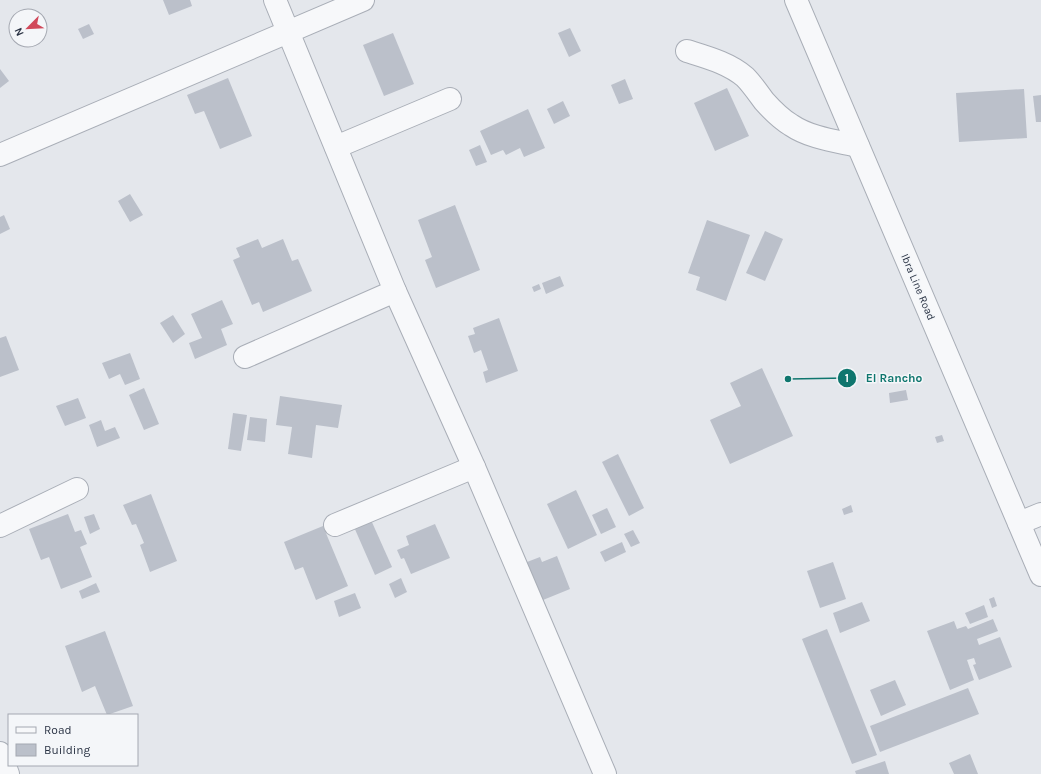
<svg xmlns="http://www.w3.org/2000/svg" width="1041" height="774" viewBox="0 0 1041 774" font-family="Karla,sans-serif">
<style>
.building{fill:#bbc0ca}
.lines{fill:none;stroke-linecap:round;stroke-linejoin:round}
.street-casing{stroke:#a9aeb7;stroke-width:24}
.street{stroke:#f7f8fa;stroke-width:22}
.labels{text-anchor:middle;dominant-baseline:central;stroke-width:3;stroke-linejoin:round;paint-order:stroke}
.street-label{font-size:11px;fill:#2b3445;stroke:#f4f6f9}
.leader{fill:none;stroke:#0f766e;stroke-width:1.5}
.callout-dot{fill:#0f766e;stroke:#f4f6f9;stroke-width:1.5}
.mark-label{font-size:12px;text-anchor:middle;font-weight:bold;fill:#fff}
.callout-label{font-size:12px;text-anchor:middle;font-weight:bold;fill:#0f766e;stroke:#f4f6f9;stroke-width:3;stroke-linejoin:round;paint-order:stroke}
</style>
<rect width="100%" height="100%" fill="#e4e7ec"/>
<g class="building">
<polygon points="163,0 190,0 192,6 169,15"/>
<polygon points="89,24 94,34 83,39 78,29"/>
<polygon points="570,28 581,51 569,57 558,33"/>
<polygon points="393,33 414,84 384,96 363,45"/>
<polygon points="0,69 9,81 0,88"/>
<polygon points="228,78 252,136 220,149 204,111 195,114 187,95"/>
<polygon points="625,79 633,99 619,104 611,85"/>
<polygon points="727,88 749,136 715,151 694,103"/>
<polygon points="1024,89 1027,138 959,142 956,93"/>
<polygon points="1041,95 1041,122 1036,122 1033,96"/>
<polygon points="563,101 570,116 554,124 547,109"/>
<polygon points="528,109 545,148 524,157 520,148 506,155 503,150 491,155 480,131"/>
<polygon points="480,145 487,162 476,166 469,150"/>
<polygon points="130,194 143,215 130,222 118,201"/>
<polygon points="455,205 480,270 436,288 425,260 432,257 418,220"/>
<polygon points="4,215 10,229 0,234 0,217"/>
<polygon points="707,220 750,235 726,301 696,290 700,277 688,273"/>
<polygon points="765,231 783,239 765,281 746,273"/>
<polygon points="258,239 262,248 283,239 292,261 298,259 312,291 263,312 259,302 252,305 233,260 240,257 236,248"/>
<polygon points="560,276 564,286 546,294 542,283"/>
<polygon points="539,284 541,289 534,292 532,287"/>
<polygon points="222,300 233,324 221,329 227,345 195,359 189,343 202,338 191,314"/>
<polygon points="173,315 185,334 173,343 160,323"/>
<polygon points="499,318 518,371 486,383 483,372 488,370 481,350 474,353 468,336 475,334 473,328"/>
<polygon points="6,336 19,370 0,377 0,338"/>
<polygon points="130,353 140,379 125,385 120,374 109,379 102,363"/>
<polygon points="762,368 793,436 730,464 710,420 741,406 730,383"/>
<polygon points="144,388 159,424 144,430 129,395"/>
<polygon points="906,390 908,400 890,403 889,393"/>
<polygon points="280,396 342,405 338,428 316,425 312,458 288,454 292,427 276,425"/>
<polygon points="78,398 86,418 65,426 56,406"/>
<polygon points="233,413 247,415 241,451 228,449"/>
<polygon points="250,417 267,419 265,442 247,440"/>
<polygon points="101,420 105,431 115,427 120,438 97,447 89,425"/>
<polygon points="942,435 944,441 937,443 935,437"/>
<polygon points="618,454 644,508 629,516 602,462"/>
<polygon points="576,490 597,535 568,549 547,504"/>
<polygon points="151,494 177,561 150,572 140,545 144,543 136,524 132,525 123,505"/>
<polygon points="851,505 853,512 844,515 842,509"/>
<polygon points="607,508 616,527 601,534 592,515"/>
<polygon points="68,514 75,532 81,530 87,544 80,547 92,577 61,589 49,557 41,560 29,529"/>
<polygon points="94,514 100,529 90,534 84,517"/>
<polygon points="371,520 392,567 375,575 354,527"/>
<polygon points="435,524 450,558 411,574 404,558 401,559 397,550 409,545 406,536"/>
<polygon points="323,526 348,586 316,600 303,567 295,570 284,542"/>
<polygon points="633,530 640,543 631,547 624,534"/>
<polygon points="622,542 626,552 605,562 600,552"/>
<polygon points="557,556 570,589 543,600 527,562 540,557 542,562"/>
<polygon points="833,562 846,599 820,608 807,571"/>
<polygon points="401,578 407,592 395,598 389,584"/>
<polygon points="96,583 100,592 82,599 79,591"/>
<polygon points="355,593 361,608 339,617 334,601"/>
<polygon points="994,597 997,606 992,608 989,599"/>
<polygon points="862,602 870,621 840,633 833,613"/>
<polygon points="984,605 988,617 970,624 965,613"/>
<polygon points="993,619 998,631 977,639 979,645 1000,637 1012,667 979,680 973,665 976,664 974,658 967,660 974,680 950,690 927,631 954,621 957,629 966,626 968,629"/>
<polygon points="827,629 877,755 852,764 802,639"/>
<polygon points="105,631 133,706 107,715 95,686 82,692 65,646"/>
<polygon points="895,680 906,705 881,716 870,690"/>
<polygon points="968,688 979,714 880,752 870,726"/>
<polygon points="970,754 978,774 954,774 949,763"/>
<polygon points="885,761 889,774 856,774 855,771"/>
</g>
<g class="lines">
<g class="street-casing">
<g id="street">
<polyline points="275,0 395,291 474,467 605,774"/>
<polyline points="796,0 1041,575"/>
<path d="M687,51C706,57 729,63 745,77C752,84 758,93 764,101C772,110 781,119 791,125C810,138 836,141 858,146"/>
<polyline points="336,147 450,99"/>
<polyline points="0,155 363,0"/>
<polyline points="245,357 395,291"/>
<polyline points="1019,523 1041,514"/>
<polyline points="335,525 474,467"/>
<polyline points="0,526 77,489"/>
<polyline points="0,753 8,774"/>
</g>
</g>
<use href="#street" class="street"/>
</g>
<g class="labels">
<g class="street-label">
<text transform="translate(918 287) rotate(67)">Ibra Line Road</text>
</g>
</g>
<path class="leader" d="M788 379L847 378"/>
<g class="callout-dot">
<circle cx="788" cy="379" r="4"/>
<circle cx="847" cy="378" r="10"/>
</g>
<g class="mark-label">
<text x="847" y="382">1</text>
</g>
<g class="callout-label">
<text x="894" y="382">El Rancho</text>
</g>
<rect x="8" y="714" width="130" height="52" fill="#f4f6f9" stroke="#a4a8b1"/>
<rect x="16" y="727" width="20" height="6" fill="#f7f8fa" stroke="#a4a8b1"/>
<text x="44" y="734" font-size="12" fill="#2b3445">Road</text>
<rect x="16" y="744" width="20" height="12" fill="#bbc0ca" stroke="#a4a8b1"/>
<text x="44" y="754" font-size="12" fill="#2b3445">Building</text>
<g transform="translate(28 28) rotate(246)"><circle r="19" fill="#f4f6f9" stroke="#a4a8b1"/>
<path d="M0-3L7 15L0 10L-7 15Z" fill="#d1495b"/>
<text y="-6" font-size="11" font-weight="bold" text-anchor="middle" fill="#2b3445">N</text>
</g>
</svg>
